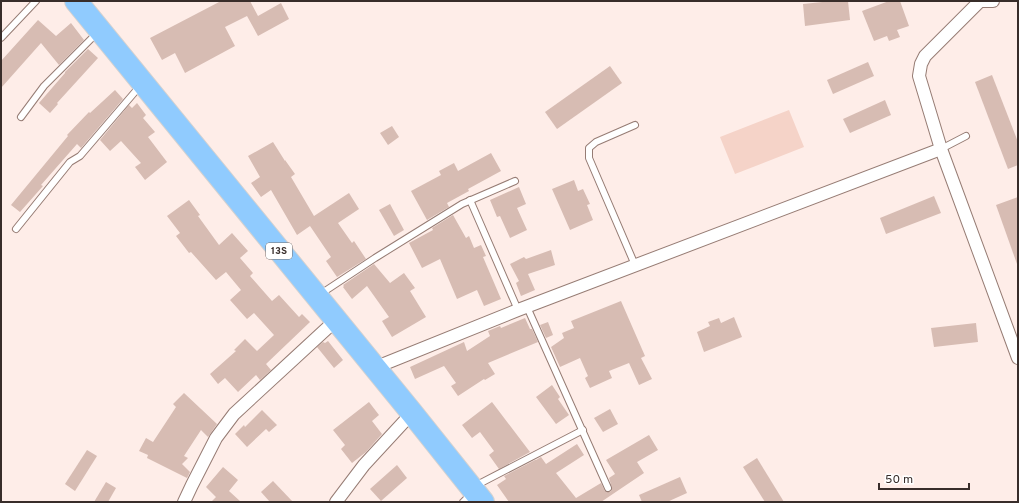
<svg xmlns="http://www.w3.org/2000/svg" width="1019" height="503" viewBox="0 0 1019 503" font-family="Overpass,sans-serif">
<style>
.green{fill:#f5d3c8}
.building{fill:#d7bcb3}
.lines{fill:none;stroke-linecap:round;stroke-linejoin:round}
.lane-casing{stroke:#967c74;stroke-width:8}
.street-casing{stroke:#967c74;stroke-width:14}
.highway-casing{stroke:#d3d1d0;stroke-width:24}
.lane{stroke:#fff;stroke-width:6}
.street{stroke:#fff;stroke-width:12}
.highway{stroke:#90cbfe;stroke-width:22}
.labels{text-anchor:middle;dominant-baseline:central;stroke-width:3;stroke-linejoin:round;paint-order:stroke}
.shield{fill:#fff;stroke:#746c6a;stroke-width:1}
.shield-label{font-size:10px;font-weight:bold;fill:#382d2a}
</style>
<rect width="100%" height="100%" fill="#feede8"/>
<polygon class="green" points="789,110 804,147 735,174 720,137"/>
<g class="building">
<polygon points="221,1 250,1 258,16 281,3 289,19 258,36 247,16 225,27 235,46 185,73 175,53 162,60 150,38"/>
<polygon points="832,1 848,1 850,20 805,26 803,4"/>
<polygon points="889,1 900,1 909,26 897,30 900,37 889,41 887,36 874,41 862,11"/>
<polygon points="38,20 56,36 71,23 84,40 59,65 41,43 1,88 1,61"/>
<polygon points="88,49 98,58 57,103 58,104 50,113 39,103 65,73 65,72"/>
<polygon points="868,62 874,76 833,94 827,80"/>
<polygon points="610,66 622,83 557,129 545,112"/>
<polygon points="992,75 1018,142 1018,165 1008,169 975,82"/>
<polygon points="115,90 123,99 81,148 77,144 41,185 43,186 20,212 11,205 68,136 67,135 89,112 90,113"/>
<polygon points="885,100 891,115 850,133 843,119"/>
<polygon points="137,103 146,115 143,118 155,132 148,137 167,162 145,180 135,167 141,163 121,141 110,151 100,140 129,105 132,108"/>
<polygon points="392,126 399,137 388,145 380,133"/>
<polygon points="273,142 285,161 285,160 295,174 291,177 314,216 349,193 359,209 338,223 352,243 354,241 366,259 337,277 326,261 331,257 310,226 297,235 271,190 261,197 251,183 260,177 248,156"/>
<polygon points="491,153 501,171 468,189 469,191 447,203 449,207 427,220 411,191 441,175 439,171 454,163 458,171"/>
<polygon points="574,180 578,191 583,189 590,204 587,205 593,220 570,230 552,189"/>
<polygon points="519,187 526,204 517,208 527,230 510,238 500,216 497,217 490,200"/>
<polygon points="934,196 941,213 886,234 880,218"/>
<polygon points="1018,197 1018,264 1017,264 996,205"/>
<polygon points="189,200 200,215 198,216 219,245 232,233 248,251 240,258 253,273 250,276 272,301 279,295 299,317 302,314 310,322 266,364 271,370 260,380 256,375 238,392 225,378 218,384 210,374 236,351 234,350 245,339 257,351 274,335 254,313 247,319 230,300 241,290 226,272 216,280 191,252 189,253 176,236 180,233 167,216"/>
<polygon points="390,204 404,230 394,236 379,210"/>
<polygon points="453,215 466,238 469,236 474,248 481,245 486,256 483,257 501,299 484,306 477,290 457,299 440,259 422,268 409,243 433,230 432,228"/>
<polygon points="551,250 555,265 528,274 535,290 521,296 516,283 519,281 510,264 524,257 526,259"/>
<polygon points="374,264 390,283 404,273 415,288 410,291 426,317 392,337 382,321 389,317 367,286 352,299 343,287 344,286 343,285"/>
<polygon points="621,301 645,356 641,358 652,379 639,385 629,363 609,371 612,378 590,388 585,378 588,376 580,358 560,367 551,347 564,338 562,333 574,328 571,321"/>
<polygon points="734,317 742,337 704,352 697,332 710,326 708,322 719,318 721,323"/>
<polygon points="525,318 530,329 532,329 538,342 488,363 495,374 485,380 484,379 458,396 451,386 456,383 444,366 415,379 410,367 464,342 467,351 490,336 488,331 500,326 501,328"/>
<polygon points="548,322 553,335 546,338 540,325"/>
<polygon points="976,323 978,342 934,347 931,328"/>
<polygon points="328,341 343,360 334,368 317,347 323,342 325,343"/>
<polygon points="552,385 560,397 558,399 569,415 556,424 536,397"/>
<polygon points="184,393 217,424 208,437 201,430 184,456 188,458 182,464 190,472 187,478 147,458 148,455 139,451 146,438 153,442 176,407 173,404"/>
<polygon points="369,402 379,415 372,421 382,434 366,452 352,463 341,449 345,445 333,430"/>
<polygon points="492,402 530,452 499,469 489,455 494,451 480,432 472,438 462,425"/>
<polygon points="610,409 618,424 603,432 594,418"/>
<polygon points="262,410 277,425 269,432 266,429 247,447 235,434 244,425 245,427"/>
<polygon points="649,435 658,450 637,462 644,473 601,502 509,502 497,485 506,479 504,476 535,460 536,460 541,457 546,464 577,444 584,455 556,473 576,498 601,483 605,491 609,492 611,491 612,488 609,478 615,474 606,460"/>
<polygon points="87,450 97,456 75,491 65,484"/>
<polygon points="757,458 784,502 765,502 743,467"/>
<polygon points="397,465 407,478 381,501 370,489"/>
<polygon points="223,467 238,480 229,491 241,502 211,502 216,497 206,487"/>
<polygon points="680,477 687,493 667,502 642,502 639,495"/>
<polygon points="273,481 293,502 270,502 261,492"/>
<polygon points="106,482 116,488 108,502 94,502"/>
</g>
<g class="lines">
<g class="lane-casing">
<g id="lane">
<polyline points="1,38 36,1"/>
<polyline points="21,117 44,86 97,33"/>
<polyline points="635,125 596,142 589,148 589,158 635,265"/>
<polyline points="941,149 966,136"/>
<polyline points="470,200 518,310"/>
<polyline points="16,229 70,162 80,156 140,86"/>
<polyline points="319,295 375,258 462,204 515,181"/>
<polyline points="527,307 608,488"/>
<polyline points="475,486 583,430"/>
<polyline points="463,502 471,494"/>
</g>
</g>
<g class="street-casing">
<g id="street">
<polyline points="980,1 925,56 921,64 919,76 941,149 1018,358"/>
<polyline points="980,1 993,1"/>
<polyline points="374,368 518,310 941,149"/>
<polyline points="184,502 192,485 216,438 234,414 336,320"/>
<polyline points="336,502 364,465 412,413"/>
</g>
</g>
<g class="highway-casing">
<polyline id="highway" points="76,1 412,413 483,502"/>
</g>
<use href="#lane" class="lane"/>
<use href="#street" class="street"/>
<use href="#highway" class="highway"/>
</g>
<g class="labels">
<rect class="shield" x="266" y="243" width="26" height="16" rx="3"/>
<g class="shield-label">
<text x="279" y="251">13S</text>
</g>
</g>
<rect width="1019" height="503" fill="none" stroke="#382d2a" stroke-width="4"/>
<path d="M879 483v6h90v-6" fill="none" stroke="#382d2a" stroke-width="2"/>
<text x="885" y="483" font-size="12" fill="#382d2a" stroke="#ffffff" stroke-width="3" paint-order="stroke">50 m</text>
</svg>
